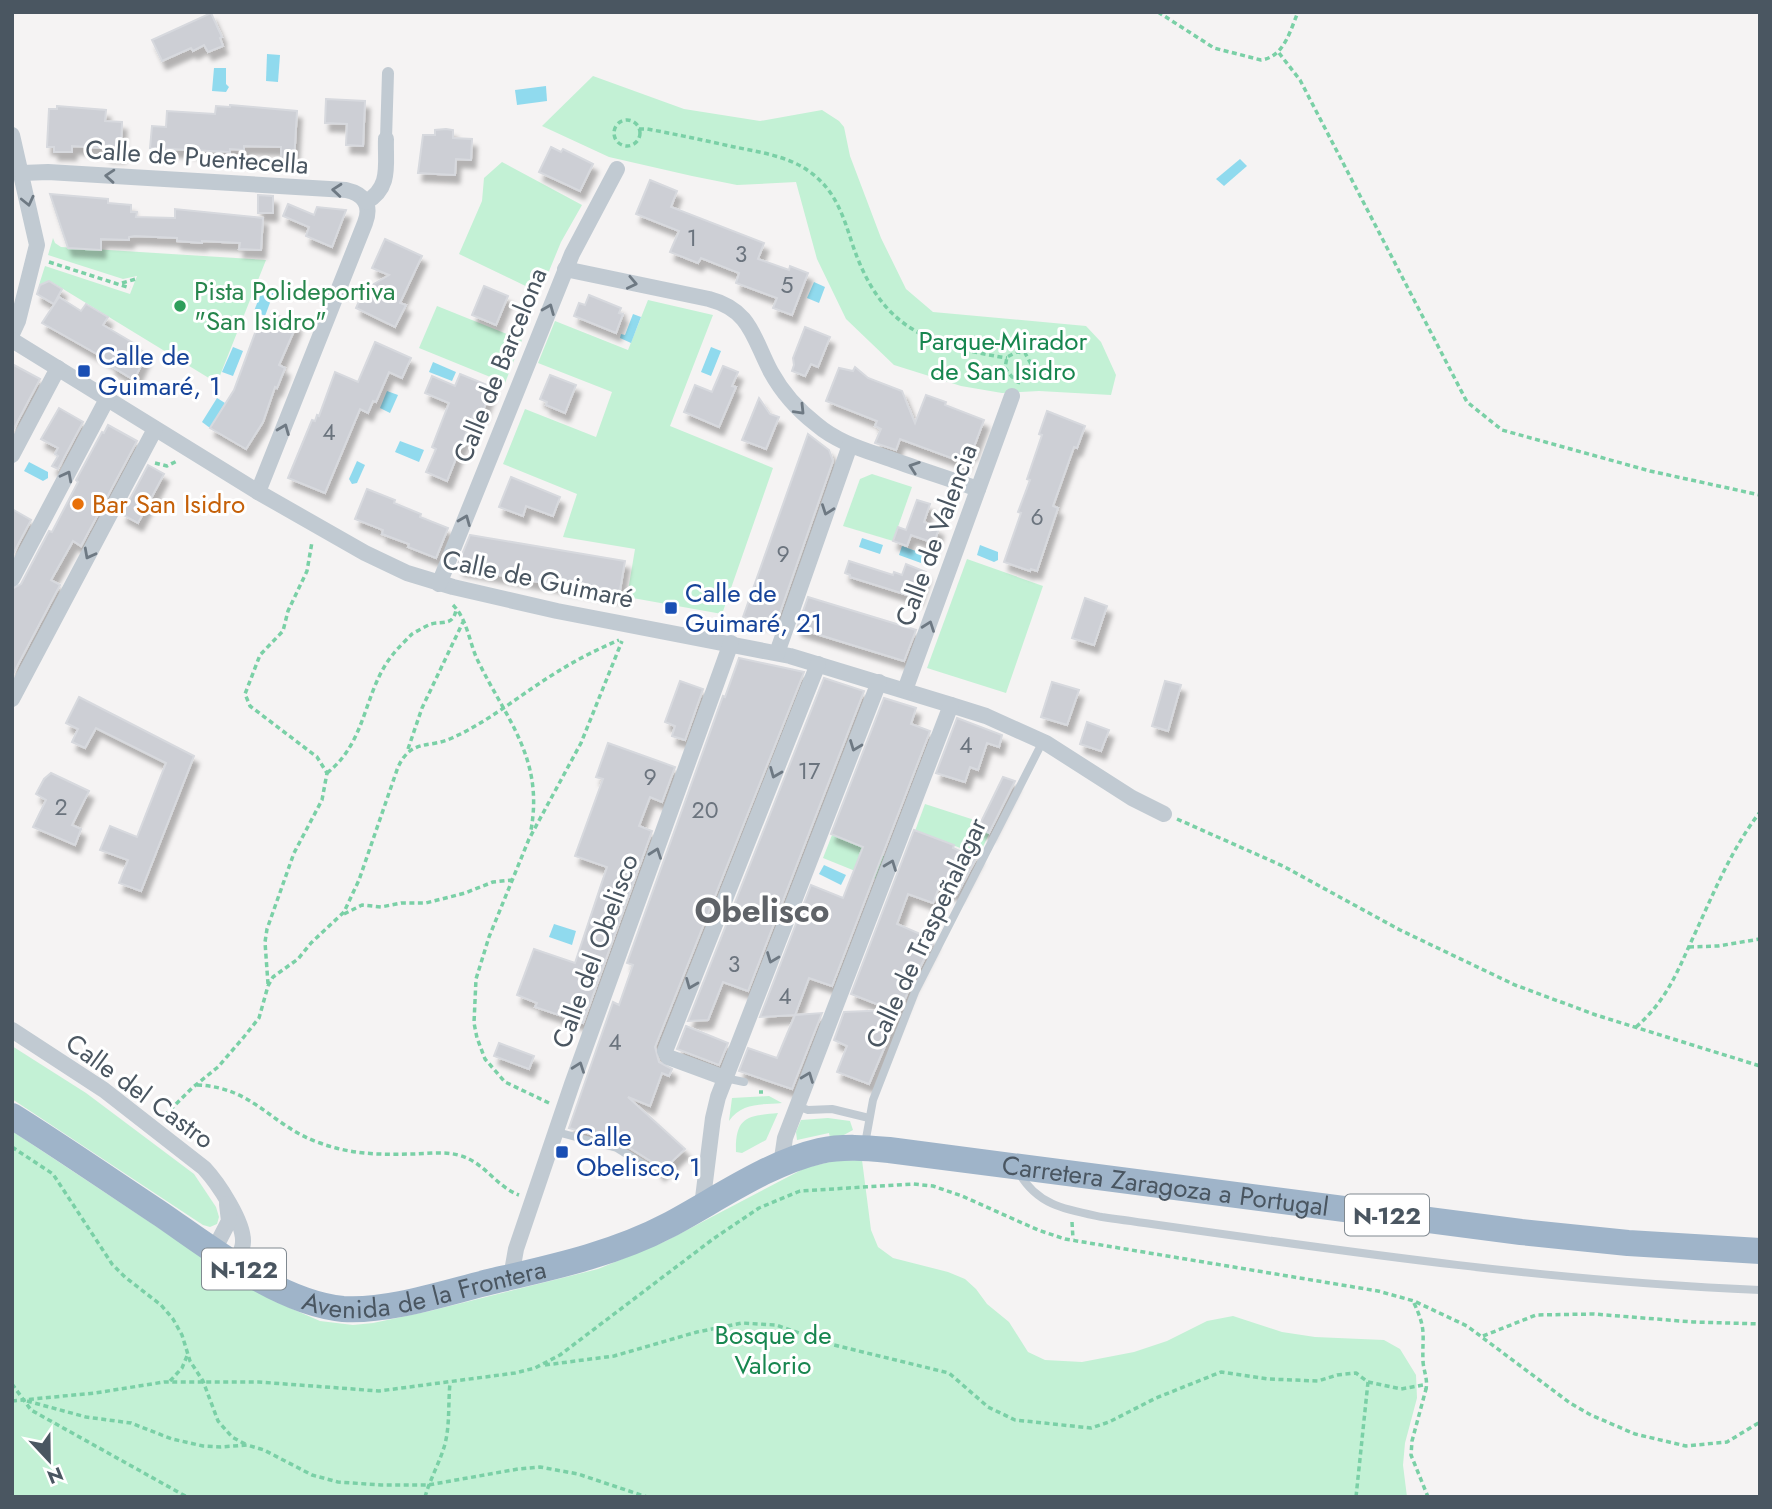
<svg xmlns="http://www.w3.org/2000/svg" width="1772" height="1509" viewBox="0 0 1772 1509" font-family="Jost,sans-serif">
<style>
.green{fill:#c3f1d5}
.water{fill:#90daee}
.building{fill:#cdcfd5;stroke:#d7d9de;stroke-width:2;filter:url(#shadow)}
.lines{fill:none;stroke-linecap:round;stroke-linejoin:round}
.path{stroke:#7ad0a6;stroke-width:3.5;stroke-dasharray:5 3.5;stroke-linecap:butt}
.service{stroke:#c1cad2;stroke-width:8}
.pedestrian{stroke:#c1cad2;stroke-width:12}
.minor{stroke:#c1cad2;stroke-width:16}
.trunk{stroke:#9fb4c9;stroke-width:26}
.oneway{stroke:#6e7983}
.leisure-dot{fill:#2e9e5b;stroke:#fff;stroke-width:2.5}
.transit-dot{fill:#1a4fb4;stroke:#fff;stroke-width:2.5}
.food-dot{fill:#e8710a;stroke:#fff;stroke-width:2.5}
.labels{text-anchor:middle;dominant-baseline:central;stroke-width:6;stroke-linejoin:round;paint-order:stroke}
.number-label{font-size:23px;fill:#6b747e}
.shield{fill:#fff;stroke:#808990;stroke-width:2}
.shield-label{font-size:24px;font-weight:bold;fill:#4a5661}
.street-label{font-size:26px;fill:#4a5661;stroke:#fff}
.leisure-label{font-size:26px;fill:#27864d;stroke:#fff;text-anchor:start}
.park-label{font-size:26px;fill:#17864f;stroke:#fff}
.transit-label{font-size:26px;fill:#164399;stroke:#fff;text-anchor:start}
.food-label{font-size:26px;fill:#c56008;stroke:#fff;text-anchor:start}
.district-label{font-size:33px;font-weight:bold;fill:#5f6368;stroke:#fff}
</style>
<defs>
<filter id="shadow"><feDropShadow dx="4.5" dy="8" stdDeviation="2" flood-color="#0004"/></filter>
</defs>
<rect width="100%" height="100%" fill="#f5f3f3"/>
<g class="green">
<polygon points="593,76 684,109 760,121 822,110 839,121 844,127 850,156 881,238 906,289 933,312 1086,326 1101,342 1116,375 1111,395 1039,391 1002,393 961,386 894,365 846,319 817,259 796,182 737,185 692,176 609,157 542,126"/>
<polygon points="502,162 582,205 561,242 540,293 459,254 482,201 484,178"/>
<polygon points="53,238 55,243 61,247 266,260 217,383 50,281 39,285 45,266 130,294 137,276 123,279 48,255"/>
<polygon points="648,300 713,315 670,426 773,468 722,614 627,597 635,549 563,537 577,494 503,464 525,409 596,437 612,392 538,363 555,321 628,350"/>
<polygon points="437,306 522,340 505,383 419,348"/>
<polygon points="872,474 912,487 893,541 843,526 860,479"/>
<polygon points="967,559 1043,586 1006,693 927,668"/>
<polygon points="925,804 993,826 979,855 915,831"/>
<polygon points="832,835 884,856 875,879 823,858"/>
<polygon points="12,1046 86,1093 194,1174 216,1207 219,1217 217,1224 210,1227 203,1225 12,1099"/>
<path d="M769,1096L782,1103C762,1105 742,1102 729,1121L732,1098Z"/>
<path d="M778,1113L766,1140L742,1153L736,1152C735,1116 748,1116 778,1113Z"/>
<polygon points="828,1118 850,1121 853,1130 842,1136 830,1138 829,1133 797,1140 796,1132 801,1120"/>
<polygon points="12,1131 207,1260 274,1301 320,1321 353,1325 373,1323 430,1311 598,1269 666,1241 805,1168 834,1161 862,1160 871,1230 878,1247 893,1258 948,1272 965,1279 976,1289 987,1304 1009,1322 1028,1352 1045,1360 1082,1362 1134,1352 1167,1341 1207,1321 1233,1316 1282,1332 1315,1337 1384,1340 1400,1349 1416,1375 1417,1398 1405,1443 1403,1465 1407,1497 12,1497"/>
</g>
<g class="water">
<polygon points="267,54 280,55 278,82 266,81"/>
<polygon points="214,68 226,68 226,84 229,87 226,92 212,91"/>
<polygon points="546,86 547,101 517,105 515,90"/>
<polygon points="1240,159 1247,166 1224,186 1216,179"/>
<polygon points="814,282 825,287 819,303 807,298"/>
<polygon points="263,288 274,292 265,316 254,311"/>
<polygon points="633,314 641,317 631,343 620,338 621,334 625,335"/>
<polygon points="233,347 243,351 233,376 222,372"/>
<polygon points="711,347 721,351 711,376 701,372"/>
<polygon points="433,362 456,372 452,381 429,372"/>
<polygon points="387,391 398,395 390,413 380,408"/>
<polygon points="217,398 225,403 210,428 202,422"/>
<polygon points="400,441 424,450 419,462 395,452"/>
<polygon points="357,461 365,465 357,483 352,484 349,479"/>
<polygon points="29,462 48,472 48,478 43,481 24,471"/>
<polygon points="862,538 883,545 880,554 859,547"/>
<polygon points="980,545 998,552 998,560 994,562 977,555"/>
<polygon points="902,546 924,554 921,563 899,555"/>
<polygon points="824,865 846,875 841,885 819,874"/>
<polygon points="554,924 576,931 572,945 549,937"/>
</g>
<g class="building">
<polygon points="211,13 222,37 220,38 223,46 208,52 204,45 193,51 191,48 162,61 152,40"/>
<polygon points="326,99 365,101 363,146 346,145 347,124 325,123"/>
<polygon points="230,105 297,111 294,161 281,160 281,147 244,146 244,150 230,149 230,152 150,148 152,126 166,127 167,111 215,114 216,106 230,107"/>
<polygon points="57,106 106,110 105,121 122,122 121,155 106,154 106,148 72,146 72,152 54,152 54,147 47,147 49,109 57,109"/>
<polygon points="446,129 453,130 453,138 472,139 471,160 456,159 455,175 418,173 423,135 435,135 435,130"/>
<polygon points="551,147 561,152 563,149 593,164 580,191 539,172"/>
<polygon points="650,180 677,191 671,207 764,243 758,259 789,270 790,266 808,273 792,315 773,308 777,298 736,283 739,273 701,258 698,263 670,252 679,231 636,214"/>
<polygon points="50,194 108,199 108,203 131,205 131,212 137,212 136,217 175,218 175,209 263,218 261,250 239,249 240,243 202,241 202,243 177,241 177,238 135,236 129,237 129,240 101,239 101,250 68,248"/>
<polygon points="258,195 273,196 273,213 258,213"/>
<polygon points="288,204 314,215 317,207 346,210 332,247 306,236 309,227 283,216"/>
<polygon points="385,239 422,256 400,303 406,305 395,327 356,308 364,290 389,275 372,268"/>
<polygon points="49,281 62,289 54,304 37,294 40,285"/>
<polygon points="484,286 508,296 496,325 472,315"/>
<polygon points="589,295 621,308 619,313 623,314 616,333 574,316 579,303 585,305"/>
<polygon points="59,297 81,311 86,304 108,317 103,325 135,344 146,355 134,380 111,366 113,363 42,323"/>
<polygon points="272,313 297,324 279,365 285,368 277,388 275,387 263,422 246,449 210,428 234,390 258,325 266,329"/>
<polygon points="805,327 830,337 818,367 811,364 805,376 792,371 794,365 793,358"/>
<polygon points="375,342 411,358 402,378 389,372 376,402 373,401 368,413 360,409 325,493 288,478 312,420 315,421 317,415 319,416 335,372 358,382"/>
<polygon points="12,364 40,379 12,432"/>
<polygon points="723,366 738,372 732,386 736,387 719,427 684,412 695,385 712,392"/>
<polygon points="855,367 868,378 902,391 915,423 926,395 946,402 945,405 984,420 972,452 969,451 965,463 900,439 896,450 875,443 881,429 875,426 877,421 826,401 839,368 853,371"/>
<polygon points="460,374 492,387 481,416 474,413 447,481 426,472 436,449 432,447 449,403 425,393 432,376 455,386"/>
<polygon points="550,375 576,385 565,413 546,405 547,402 540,399"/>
<polygon points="759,398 770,414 779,417 766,449 742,440"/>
<polygon points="59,408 83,422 58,469 52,466 58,456 55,454 58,448 41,439"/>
<polygon points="1047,411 1085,426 1077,448 1074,447 1053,506 1058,508 1037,571 1031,569 1030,571 1004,562 1021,513 1018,512 1030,480 1027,479 1042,435 1039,434"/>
<polygon points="108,425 137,441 81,546 73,541 51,580 60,585 12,676 12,589 21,584 49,531 52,532 78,482 76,480 102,432 104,433"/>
<polygon points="808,434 829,450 833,461 777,621 775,624 743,617"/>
<polygon points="148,465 164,474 138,523 122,514"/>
<polygon points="511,477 560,497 553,516 526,506 523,516 499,507"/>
<polygon points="367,489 395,500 394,503 421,514 420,517 448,528 436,558 408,547 409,544 382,534 383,530 355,519"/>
<polygon points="917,500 930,504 924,522 939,528 934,543 911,535 907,546 893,541 898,527 906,530"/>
<polygon points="12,509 31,520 12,556"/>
<polygon points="470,535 625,561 619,596 459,568 458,564"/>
<polygon points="849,561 893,575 894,572 902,575 906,564 926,572 917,598 850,577 850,575 845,573"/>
<polygon points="808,597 916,630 904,661 797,628"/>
<polygon points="1085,598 1107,606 1094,645 1072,638"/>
<polygon points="739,658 804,672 655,1047 659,1062 672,1069 669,1076 662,1073 650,1106 628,1097 685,1149 660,1173 652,1162 620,1142 569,1128 613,1002 619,1005 633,965 627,963 723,696 725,697"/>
<polygon points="824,678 864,691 748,991 723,982 708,1020 688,1021"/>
<polygon points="680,681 703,689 685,740 672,736 675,726 665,722"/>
<polygon points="1165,681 1181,685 1168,731 1152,726"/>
<polygon points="1052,682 1079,690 1067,725 1041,717"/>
<polygon points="79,697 194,756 141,891 119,883 128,860 100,850 110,826 137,837 166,763 96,728 85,748 72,742 78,729 66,723"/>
<polygon points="884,698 916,708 911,724 930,731 832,986 809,978 795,1015 760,1017 811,885 843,898 863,847 831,834"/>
<polygon points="957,718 1002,735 999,747 987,743 978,770 970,767 965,782 936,773"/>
<polygon points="1087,722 1109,730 1101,751 1080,744"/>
<polygon points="608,743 675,767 662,802 650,797 639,826 652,831 583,1023 535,1007 537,1003 517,995 534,949 575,963 607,867 575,856 603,779 596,777"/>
<polygon points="51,773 89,791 72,825 81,829 75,845 33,827 46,800 36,794 44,779"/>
<polygon points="1003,777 1015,781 989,833 978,828"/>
<polygon points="914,830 954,845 953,848 966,854 968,851 978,855 957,894 939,887 933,903 908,894 897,924 934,940 909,989 869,1084 837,1072 847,1046 834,1040 844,1012 892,1010 851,994"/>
<polygon points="822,1013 792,1089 739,1071 748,1048 777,1058 795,1015"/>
<polygon points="686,1026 728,1043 719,1065 677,1049"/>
<polygon points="499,1043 534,1056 529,1069 494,1056"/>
</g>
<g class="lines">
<g class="path">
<path d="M1158,12L1214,48L1261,60C1284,57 1290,31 1298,12"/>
<polyline points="1279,53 1300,80 1467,402 1502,430 1650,471 1760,495"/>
<circle cx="627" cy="133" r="13"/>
<path d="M639,129H647C675,134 702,140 730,146C757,152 787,155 810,172C835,190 843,215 852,243C880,327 925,345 1007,358"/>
<polyline points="49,262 130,288"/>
<polyline points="122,283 136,279"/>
<polyline points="1018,384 1020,378 1029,372 1031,364 1025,353 1017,352 1007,357 1005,368 1012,377 1020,378"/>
<polyline points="155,463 167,466 177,461"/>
<path d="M453,605C467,619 469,641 477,659C506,719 544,758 531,830"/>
<polyline points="408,749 422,708 463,622"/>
<path d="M327,773C368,741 363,690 394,653C396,650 410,636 412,634C417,631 426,626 431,624C443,621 453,626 456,610"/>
<polyline points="1177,819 1283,866 1400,930 1515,985 1596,1015 1760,1066"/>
<polyline points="344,914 362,905 381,907 401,903 426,903 465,893 493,882 512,880"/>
<polyline points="1689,947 1718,946 1760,939"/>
<polyline points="268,984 265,942 267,929 294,853 322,800 327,773 317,757 250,706 245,694 260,655 283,631 288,611 307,571 312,542"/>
<path d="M1636,1027C1665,1002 1676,975 1691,942C1712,897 1730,851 1760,812"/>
<path d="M197,1085C254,1087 272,1127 320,1143C349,1154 380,1155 410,1154C426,1154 443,1151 458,1155C484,1161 495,1186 519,1195"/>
<polyline points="759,1092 763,1092"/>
<polyline points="549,1103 505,1082 485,1059 477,1038 474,1023 476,979 489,937 529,839 581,743 622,641"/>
<path d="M164,1116L192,1088L218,1067L243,1038L259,1018L268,986L273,977L298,959L311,943L344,912L359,880L398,767C412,738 428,749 452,738C490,721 521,694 557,672C576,660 598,649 619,640"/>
<polyline points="12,1147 53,1174 112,1264 125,1277 161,1305 173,1319 182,1335 190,1361 203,1381 218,1421 232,1437 247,1445"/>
<polyline points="1072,1222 1073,1239"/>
<path d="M1414,1303C1427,1331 1422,1334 1423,1362C1424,1372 1428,1380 1426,1389"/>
<polyline points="1483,1336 1536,1315 1594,1314 1693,1322 1760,1324"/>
<polyline points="545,1365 614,1356 697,1332 742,1323 776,1325 834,1345 949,1373 988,1407 1015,1420 1091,1428 1109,1422 1156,1398 1221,1372 1268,1379 1318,1381 1337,1375 1356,1373 1368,1382 1356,1497"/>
<polyline points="170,1381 182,1368 187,1356"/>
<polyline points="1368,1382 1401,1389 1423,1385 1426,1389 1412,1441 1411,1455 1428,1497"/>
<polyline points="12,1384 31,1410 187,1497"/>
<polyline points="12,1401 95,1393 164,1382 259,1382 379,1391 515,1373 535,1368 560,1355 713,1239 759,1208 800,1191 913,1184 933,1186 962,1196 1038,1230 1065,1239 1378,1291 1414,1301 1467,1326 1570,1403 1591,1415 1635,1434 1686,1446 1727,1442 1760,1422"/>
<polyline points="27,1401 86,1417 131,1423 172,1439 203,1446 221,1447 247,1445 264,1450 312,1475 338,1482 381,1485 428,1485 518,1469 540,1467 578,1474 647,1497"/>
<path d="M425,1497C430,1479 440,1462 445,1444C450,1424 448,1404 450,1383"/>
</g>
<g class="service">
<polyline points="725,1078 744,1082"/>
<polyline points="797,1106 808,1110 832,1109 869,1118"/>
<polyline points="557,1132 617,1148 649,1168"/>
<polyline points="865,1144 873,1100 915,992 1043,741"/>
<path d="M1019,1173C1038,1206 1067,1210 1102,1217C1321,1248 1539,1281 1760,1290"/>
</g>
<polyline class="pedestrian" points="386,139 388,73"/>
<g class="minor">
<polyline points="12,135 37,245 18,321 12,334"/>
<path d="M22,173L48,172L346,190C364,194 372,205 365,223L258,492"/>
<path d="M366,202C392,187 385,164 386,139"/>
<path d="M565,269L709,299C751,310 753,338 771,372C782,392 798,410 816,424C838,443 865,450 893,460C921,470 950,479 978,489"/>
<polyline points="12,340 258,492 365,553 407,573 453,587 557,611 790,656 951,705 986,716 1046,743 1132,798 1164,814"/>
<polyline points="12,455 58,368"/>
<polyline points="12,579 107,399"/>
<polyline points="439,584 572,254 617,169"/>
<polyline points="777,653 850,445"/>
<polyline points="905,690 1012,396"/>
<polyline points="12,699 155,429"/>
<path d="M12,1030L104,1090L204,1168C218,1183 244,1222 243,1242C243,1250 238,1257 235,1264"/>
<polyline points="725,1078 668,1057 665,1051 818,664"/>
<polyline points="781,1165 785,1138 951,705"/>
<polyline points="702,1206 713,1118 718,1097 879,682"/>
<polyline points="214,1250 229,1221 227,1204"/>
<polyline points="511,1277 516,1249 572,1084 731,643"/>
</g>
<path class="trunk" id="s1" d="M12,1116C63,1148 112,1182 162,1215C213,1250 280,1303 343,1309C390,1312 447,1292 493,1281C553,1267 614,1254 669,1225C716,1200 768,1163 820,1151C843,1146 866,1148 889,1150L1521,1232L1628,1243L1760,1251"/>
</g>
<defs><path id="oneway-chevron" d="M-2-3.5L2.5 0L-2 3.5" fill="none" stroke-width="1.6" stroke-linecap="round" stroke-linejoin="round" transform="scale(1.75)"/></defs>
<g class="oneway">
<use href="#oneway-chevron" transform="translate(110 176) rotate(-176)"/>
<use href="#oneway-chevron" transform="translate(337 190) rotate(-175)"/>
<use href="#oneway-chevron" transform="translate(28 201) rotate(77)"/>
<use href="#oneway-chevron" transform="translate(632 283) rotate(12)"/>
<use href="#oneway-chevron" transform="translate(549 309) rotate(-68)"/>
<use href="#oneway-chevron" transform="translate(800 410) rotate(46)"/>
<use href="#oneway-chevron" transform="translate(284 429) rotate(-68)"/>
<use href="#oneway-chevron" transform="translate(914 467) rotate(-161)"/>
<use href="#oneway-chevron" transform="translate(67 476) rotate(-62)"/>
<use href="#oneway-chevron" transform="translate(827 510) rotate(110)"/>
<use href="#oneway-chevron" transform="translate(465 520) rotate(-68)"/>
<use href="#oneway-chevron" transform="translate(89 554) rotate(118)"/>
<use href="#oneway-chevron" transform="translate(929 626) rotate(-70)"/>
<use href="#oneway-chevron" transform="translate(855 746) rotate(111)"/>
<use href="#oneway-chevron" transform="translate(775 773) rotate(112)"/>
<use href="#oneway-chevron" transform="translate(656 853) rotate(-70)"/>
<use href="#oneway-chevron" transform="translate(891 865) rotate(-69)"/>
<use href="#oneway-chevron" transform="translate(772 958) rotate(111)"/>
<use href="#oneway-chevron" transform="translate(691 984) rotate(112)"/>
<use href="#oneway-chevron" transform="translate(579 1067) rotate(-70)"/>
<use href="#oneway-chevron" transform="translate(808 1077) rotate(-69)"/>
</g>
<circle class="leisure-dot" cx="180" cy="306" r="7"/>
<g class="transit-dot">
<rect x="77" y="364" width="14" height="14" rx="3.5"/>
<rect x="664" y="601" width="14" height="14" rx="3.5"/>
<rect x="555" y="1145" width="14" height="14" rx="3.5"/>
</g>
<circle class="food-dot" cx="78" cy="504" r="7"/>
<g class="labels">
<g class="number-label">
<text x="692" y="238">1</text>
<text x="741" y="254">3</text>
<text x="787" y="285">5</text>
<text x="329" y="432">4</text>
<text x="1037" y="517">6</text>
<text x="783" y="554">9</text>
<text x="966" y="745">4</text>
<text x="809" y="771">17</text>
<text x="650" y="777">9</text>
<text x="61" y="807">2</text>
<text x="705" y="810">20</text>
<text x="734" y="964">3</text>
<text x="785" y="996">4</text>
<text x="615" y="1042">4</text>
</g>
<g class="shield">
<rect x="1345" y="1194.5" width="84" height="41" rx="5"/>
<rect x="202" y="1248.5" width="84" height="41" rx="5"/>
</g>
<g class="shield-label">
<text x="1387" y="1215">N-122</text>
<text x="244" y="1269">N-122</text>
</g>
<g class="street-label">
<text transform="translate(197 157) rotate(4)">Calle de Puentecella</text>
<text transform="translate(500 365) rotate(-68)">Calle de Barcelona</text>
<text transform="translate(936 535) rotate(-70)">Calle de Valencia</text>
<text transform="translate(538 579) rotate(12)">Calle de Guimaré</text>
<text transform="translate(926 933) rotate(-65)">Calle de Traspeñalagar</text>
<text transform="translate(595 951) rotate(-70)">Calle del Obelisco</text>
<text transform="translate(140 1091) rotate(36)">Calle del Castro</text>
<text stroke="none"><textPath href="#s1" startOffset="1241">Carretera Zaragoza a Portugal</textPath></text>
<text stroke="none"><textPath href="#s1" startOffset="469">Avenida de la Frontera</textPath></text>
</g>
<g class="leisure-label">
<text x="194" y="291">Pista Polideportiva<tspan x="194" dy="30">"San Isidro"</tspan></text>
</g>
<g class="park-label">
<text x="1003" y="341">Parque-Mirador<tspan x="1003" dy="30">de San Isidro</tspan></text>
<text x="773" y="1335">Bosque de<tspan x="773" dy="30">Valorio</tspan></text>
</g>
<g class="transit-label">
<text x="98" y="356">Calle de<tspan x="98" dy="30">Guimaré, 1</tspan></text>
<text x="685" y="593">Calle de<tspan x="685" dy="30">Guimaré, 21</tspan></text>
<text x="576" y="1137">Calle<tspan x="576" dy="30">Obelisco, 1</tspan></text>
</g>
<g class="food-label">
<text x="92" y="504">Bar San Isidro</text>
</g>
<g class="district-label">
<text x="762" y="910">Obelisco</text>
</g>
</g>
<rect width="1772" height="1509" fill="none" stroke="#4a5661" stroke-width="28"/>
<g transform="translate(49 1460) rotate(158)" stroke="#ffffff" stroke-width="5" paint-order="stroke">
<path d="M0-5L12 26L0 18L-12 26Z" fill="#4a5661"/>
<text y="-10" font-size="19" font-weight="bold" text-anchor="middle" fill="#4a5661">N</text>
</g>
</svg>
